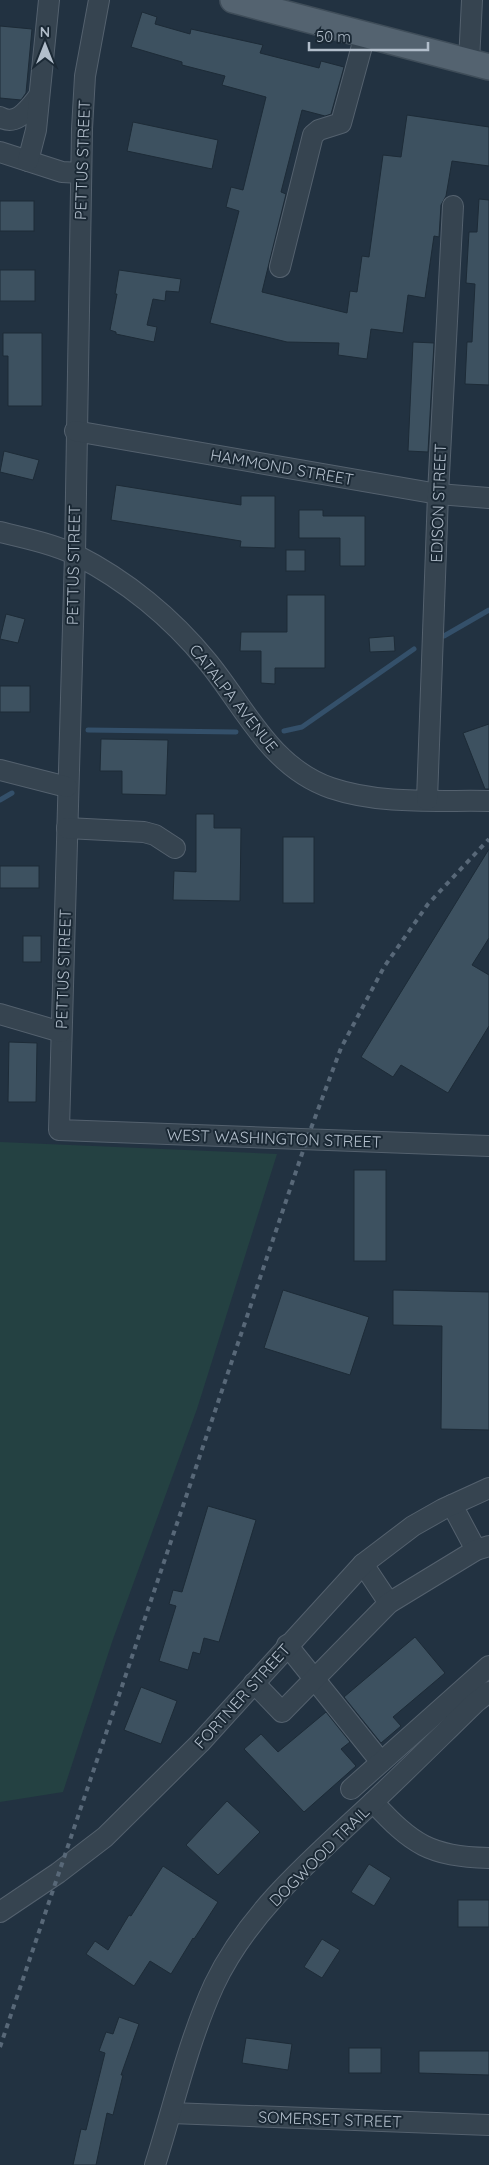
<svg xmlns="http://www.w3.org/2000/svg" width="489" height="2165" viewBox="0 0 489 2165" font-family="Quicksand,sans-serif">
<style>
.green{fill:#244142}
.lines{fill:none;stroke-linecap:round;stroke-linejoin:round}
.stream{stroke:#34506a;stroke-width:5}
.building{fill:#3d5160;stroke:#1d2b37}
.minor-casing{stroke:#54616e;stroke-width:22}
.major-casing{stroke:#3f4d59;stroke-width:28}
.minor{stroke:#364450;stroke-width:20}
.major{stroke:#546370;stroke-width:25}
.rail{stroke:#586878;stroke-width:4;stroke-dasharray:5 5;stroke-linecap:butt}
.labels{text-anchor:middle;dominant-baseline:central;stroke-width:4;stroke-linejoin:round;paint-order:stroke}
.street-label{font-size:16px;fill:#b2becb;stroke:#1b2935}
</style>
<rect width="100%" height="100%" fill="#223241"/>
<polygon class="green" points="0,1142 277,1154 197,1409 112,1642 63,1792 0,1802"/>
<g class="lines">
<g class="stream">
<polyline points="444,636 489,610"/>
<polyline points="88,730 236,732"/>
<polyline points="284,731 302,727 414,649"/>
<polyline points="0,800 12,793"/>
</g>
</g>
<g class="building">
<polygon points="142,12 157,17 155,24 190,34 191,29 263,45 260,53 319,68 321,61 344,67 331,114 325,116 302,110 281,192 286,194 262,292 347,313 350,291 357,292 362,256 369,257 383,155 401,157 407,115 489,127 489,166 452,161 446,196 441,205 439,237 434,236 425,298 408,295 403,333 371,329 367,359 338,355 339,343 287,342 210,323 239,211 226,207 231,187 243,190 266,97 222,85 225,76 182,65 182,62 131,47"/>
<polygon points="0,26 32,29 26,93 21,100 0,98"/>
<polygon points="133,122 218,140 212,169 127,151"/>
<polygon points="479,199 489,200 489,385 465,384 467,342 472,342 475,284 466,283 469,232 477,232"/>
<rect x="0" y="201" width="34" height="30"/>
<rect x="0" y="270" width="35" height="31"/>
<polygon points="119,270 181,279 179,292 166,291 165,301 153,299 147,325 157,327 154,342 116,334 116,332 110,330 117,294 115,294"/>
<polygon points="3,333 42,333 42,406 8,406 8,356 3,356"/>
<polygon points="413,342 434,343 428,452 408,451"/>
<polygon points="4,451 39,460 33,480 0,472"/>
<polygon points="116,485 241,505 241,496 275,496 275,548 240,547 241,541 111,520"/>
<polygon points="299,510 323,510 323,516 365,516 365,566 340,566 340,538 299,538"/>
<rect x="286" y="550" width="19" height="21"/>
<polygon points="287,595 325,595 325,668 275,668 275,684 261,683 261,651 240,651 241,632 287,632"/>
<polygon points="6,614 25,619 18,643 0,639"/>
<polygon points="394,636 395,651 370,652 369,638"/>
<rect x="0" y="686" width="30" height="26"/>
<polygon points="489,724 489,789 485,789 463,733"/>
<polygon points="101,739 168,740 166,795 122,794 122,771 100,771"/>
<polygon points="196,814 214,814 214,828 241,828 240,901 173,900 174,871 196,872"/>
<rect x="283" y="837" width="31" height="66"/>
<polygon points="489,849 489,938 472,965 489,975 489,1026 448,1093 401,1065 393,1077 361,1057"/>
<rect x="0" y="866" width="39" height="22"/>
<rect x="23" y="936" width="18" height="26"/>
<polygon points="9,1042 37,1043 36,1102 8,1102"/>
<rect x="354" y="1170" width="32" height="91"/>
<polygon points="283,1290 369,1317 350,1375 264,1348"/>
<polygon points="393,1290 489,1292 489,1430 441,1429 442,1326 393,1325"/>
<polygon points="208,1506 256,1520 219,1642 204,1638 200,1654 193,1652 188,1670 159,1661 176,1606 169,1604 173,1590 182,1592"/>
<polygon points="415,1637 445,1673 393,1717 401,1726 381,1743 344,1697"/>
<polygon points="141,1687 177,1701 161,1744 124,1730"/>
<polygon points="326,1712 350,1742 341,1749 356,1766 304,1812 244,1749 261,1734 278,1752"/>
<polygon points="227,1801 260,1832 218,1875 186,1845"/>
<polygon points="369,1864 391,1878 374,1906 351,1892"/>
<polygon points="163,1866 218,1902 194,1939 193,1938 171,1974 150,1961 134,1986 86,1954 95,1941 108,1950 129,1915 131,1916"/>
<rect x="458" y="1900" width="31" height="27"/>
<polygon points="322,1939 340,1950 322,1978 304,1967"/>
<polygon points="119,2017 139,2024 121,2075 123,2075 113,2115 107,2113 96,2165 73,2165 81,2129 86,2130 105,2053 99,2051 106,2032 113,2034"/>
<polygon points="246,2038 292,2044 288,2070 242,2063"/>
<rect x="349" y="2048" width="32" height="25"/>
<polygon points="419,2051 489,2051 489,2075 419,2073"/>
</g>
<g class="lines">
<g class="minor-casing">
<g id="minor">
<polyline points="99,0 85,76 82,129 75,554 59,1130 489,1146"/>
<polyline points="469,62 472,0"/>
<path d="M0,117C17,127 29,108 39,96"/>
<polyline points="0,152 62,172 81,173"/>
<polyline points="28,161 36,130 49,0"/>
<polyline points="280,267 313,135 319,130 341,123 365,35"/>
<polyline points="75,431 438,494 489,498"/>
<path d="M0,532C25,538 53,544 76,555C126,580 172,618 207,661C245,707 270,767 331,788C381,805 438,800 489,801"/>
<polyline points="0,770 67,787"/>
<polyline points="427,800 438,494 453,206"/>
<polyline points="67,828 144,832 155,835 175,848"/>
<polyline points="0,1014 61,1032"/>
<polyline points="452,1505 476,1550"/>
<polyline points="363,1564 389,1603"/>
<polyline points="287,1645 381,1762"/>
<polyline points="254,1683 282,1712 389,1603 476,1550 489,1546"/>
<polyline points="351,1789 489,1666"/>
<path d="M373,1802C413,1845 429,1856 489,1858"/>
<polyline points="0,1912 58,1873 105,1837 200,1743 363,1564 413,1526 443,1509 489,1488"/>
<polyline points="171,2113 489,2125"/>
<path d="M155,2165C174,2105 188,2042 214,1985C249,1911 314,1857 372,1803C407,1770 441,1736 476,1702L489,1692"/>
</g>
</g>
<g class="major-casing">
<polyline id="major" points="233,0 489,67"/>
</g>
<use href="#minor" class="minor"/>
<use href="#major" class="major"/>
<polyline class="rail" points="0,2047 307,1139 341,1048 384,967 428,904 489,839"/>
</g>
<g class="labels">
<g class="street-label">
<text transform="translate(82 160) rotate(-88)">PETTUS STREET</text>
<text transform="translate(282 467) rotate(10)">HAMMOND STREET</text>
<text transform="translate(438 503) rotate(-88)">EDISON STREET</text>
<text transform="translate(73 565) rotate(-89)">PETTUS STREET</text>
<text transform="translate(234 698) rotate(52)">CATALPA AVENUE</text>
<text transform="translate(63 969) rotate(-88)">PETTUS STREET</text>
<text transform="translate(274 1138) rotate(2)">WEST WASHINGTON STREET</text>
<text transform="translate(242 1696) rotate(-48)">FORTNER STREET</text>
<text transform="translate(319 1856) rotate(-45)">DOGWOOD TRAIL</text>
<text transform="translate(330 2119) rotate(2)">SOMERSET STREET</text>
</g>
</g>
<g transform="translate(45 45)" stroke="#1b2935" stroke-width="4" paint-order="stroke">
<path d="M0-4L9 19L0 12L-9 19Z" fill="#b2becb"/>
<text y="-8" font-size="14" font-weight="bold" text-anchor="middle" fill="#b2becb">N</text>
</g>
<path d="M309 42v8h119v-8" fill="none" stroke="#b2becb" stroke-width="2.5"/>
<text x="316" y="42" font-size="15" fill="#b2becb" stroke="#1b2935" stroke-width="4" paint-order="stroke">50 m</text>
</svg>
